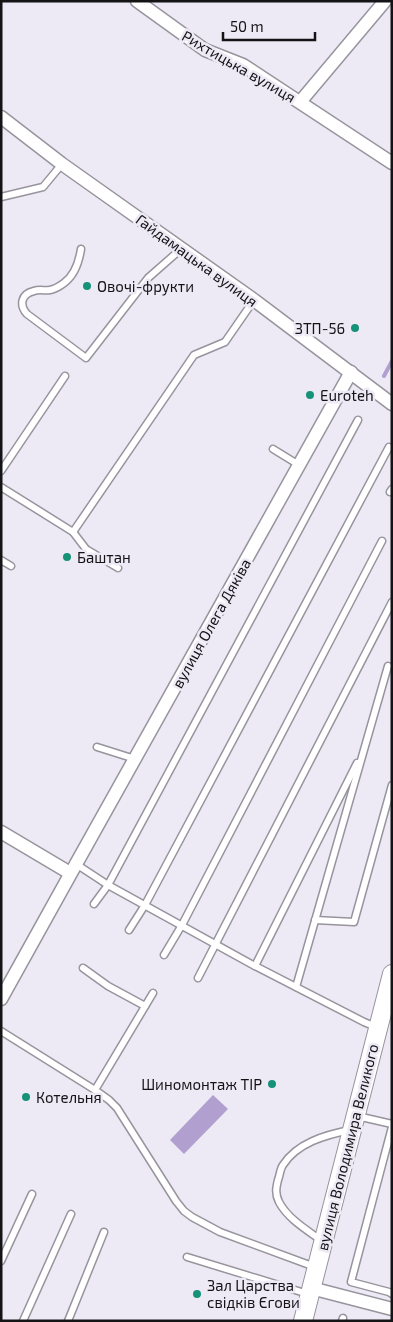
<svg xmlns="http://www.w3.org/2000/svg" width="393" height="1322" viewBox="0 0 393 1322" font-family="'Exo 2',sans-serif">
<style>
.water{fill:#b09fcf}
.lines{fill:none;stroke-linecap:round;stroke-linejoin:round}
.stream{stroke:#b09fcf;stroke-width:4}
.lane-casing{stroke:#97949d;stroke-width:9}
.street-casing{stroke:#97949d;stroke-width:15}
.secondary-casing{stroke:#97949d;stroke-width:20}
.lane{stroke:#fff;stroke-width:6}
.street{stroke:#fff;stroke-width:12}
.secondary{stroke:#fff;stroke-width:18}
.poi-dot{fill:#159278;stroke:#edeaf5;stroke-width:2}
.labels{text-anchor:middle;dominant-baseline:central;stroke-width:5;stroke-linejoin:round;paint-order:stroke}
.street-label{font-size:15px;fill:#141316;stroke:#edeaf5}
.poi-label{font-size:15px;fill:#141316;stroke:#edeaf5;text-anchor:start}
</style>
<rect width="100%" height="100%" fill="#edeaf5"/>
<polygon class="water" points="213,1095 228,1109 184,1154 170,1140"/>
<g class="lines">
<polyline class="stream" points="384,376 392,361"/>
<g class="lane-casing">
<g id="lane">
<polyline points="1,197 43,187 62,164"/>
<path d="M81,249C79,262 75,275 64,283C60,286 55,289 50,290C45,291 39,289 34,291C21,294 19,305 27,314L86,358L148,278L181,249"/>
<polyline points="273,449 299,465"/>
<polyline points="1,471 65,376"/>
<polyline points="1,487 73,532 86,549 118,568"/>
<polyline points="390,492 392,489"/>
<polyline points="73,532 194,355 225,342 254,300"/>
<polyline points="1,560 11,566"/>
<polyline points="97,747 135,759"/>
<polyline points="76,864 108,885 255,966 364,1022 376,1027"/>
<polyline points="94,904 108,885 358,420"/>
<polyline points="315,920 354,922 392,785"/>
<polyline points="129,930 145,905 389,447"/>
<polyline points="164,955 182,925 382,541"/>
<polyline points="255,966 357,763"/>
<polyline points="83,968 108,986 145,1006"/>
<polyline points="198,978 392,602"/>
<polyline points="296,987 388,666"/>
<polyline points="1,1031 95,1090 109,1100 117,1108 176,1201 184,1211 192,1217 220,1232 315,1267"/>
<polyline points="95,1090 153,993"/>
<polyline points="357,1116 392,1124"/>
<polyline points="392,1127 351,1282 389,1292 392,1294"/>
<path d="M322,1241C307,1230 288,1219 279,1202C275,1194 276,1188 278,1180C280,1175 280,1169 283,1165C297,1143 325,1135 350,1130"/>
<polyline points="187,1257 308,1294"/>
<polyline points="1,1261 32,1194"/>
<polyline points="23,1321 71,1214"/>
<polyline points="68,1321 104,1232"/>
<polyline points="342,1321 343,1318"/>
</g>
</g>
<g class="street-casing">
<g id="street">
<polyline points="137,1 205,50 243,65 392,163"/>
<polyline points="300,102 385,1"/>
<polyline points="1,117 62,164 254,300 392,404"/>
<polyline points="1,832 70,873"/>
<polyline points="1,999 76,864 351,372"/>
<polyline points="311,1288 392,1309"/>
</g>
</g>
<g class="secondary-casing">
<polyline id="secondary" points="303,1321 392,974"/>
</g>
<use href="#lane" class="lane"/>
<use href="#street" class="street"/>
<use href="#secondary" class="secondary"/>
</g>
<g class="poi-dot">
<circle cx="87" cy="286" r="5"/>
<circle cx="355" cy="328" r="5"/>
<circle cx="310" cy="395" r="5"/>
<circle cx="67" cy="557" r="5"/>
<circle cx="272" cy="1084" r="5"/>
<circle cx="26" cy="1097" r="5"/>
<circle cx="197" cy="1294" r="5"/>
</g>
<g class="labels">
<g class="street-label">
<text transform="translate(239 66) rotate(30)">Рихтицька вулиця</text>
<text transform="translate(197 260) rotate(36)">Гайдамацька вулиця</text>
<text transform="translate(211 623) rotate(-61)">вулиця Олега Дяківа</text>
<text transform="translate(347 1147) rotate(-76)">вулиця Володимира Великого</text>
</g>
<g class="poi-label">
<text x="97" y="286">Овочі-фрукти</text>
<text x="345" y="328" text-anchor="end">ЗТП-56</text>
<text x="320" y="395">Euroteh</text>
<text x="77" y="557">Баштан</text>
<text x="262" y="1084" text-anchor="end">Шиномонтаж ТІР</text>
<text x="36" y="1097">Котельня</text>
<text x="207" y="1285">Зал Царства<tspan x="207" dy="17">свідків Єгови</tspan></text>
</g>
</g>
<rect width="393" height="1322" fill="none" stroke="#141316" stroke-width="5"/>
<path d="M223 32v8h92v-8" fill="none" stroke="#141316" stroke-width="2.5"/>
<text x="230" y="32" font-size="15" fill="#141316" stroke="#edeaf5" stroke-width="4" paint-order="stroke">50 m</text>
</svg>
